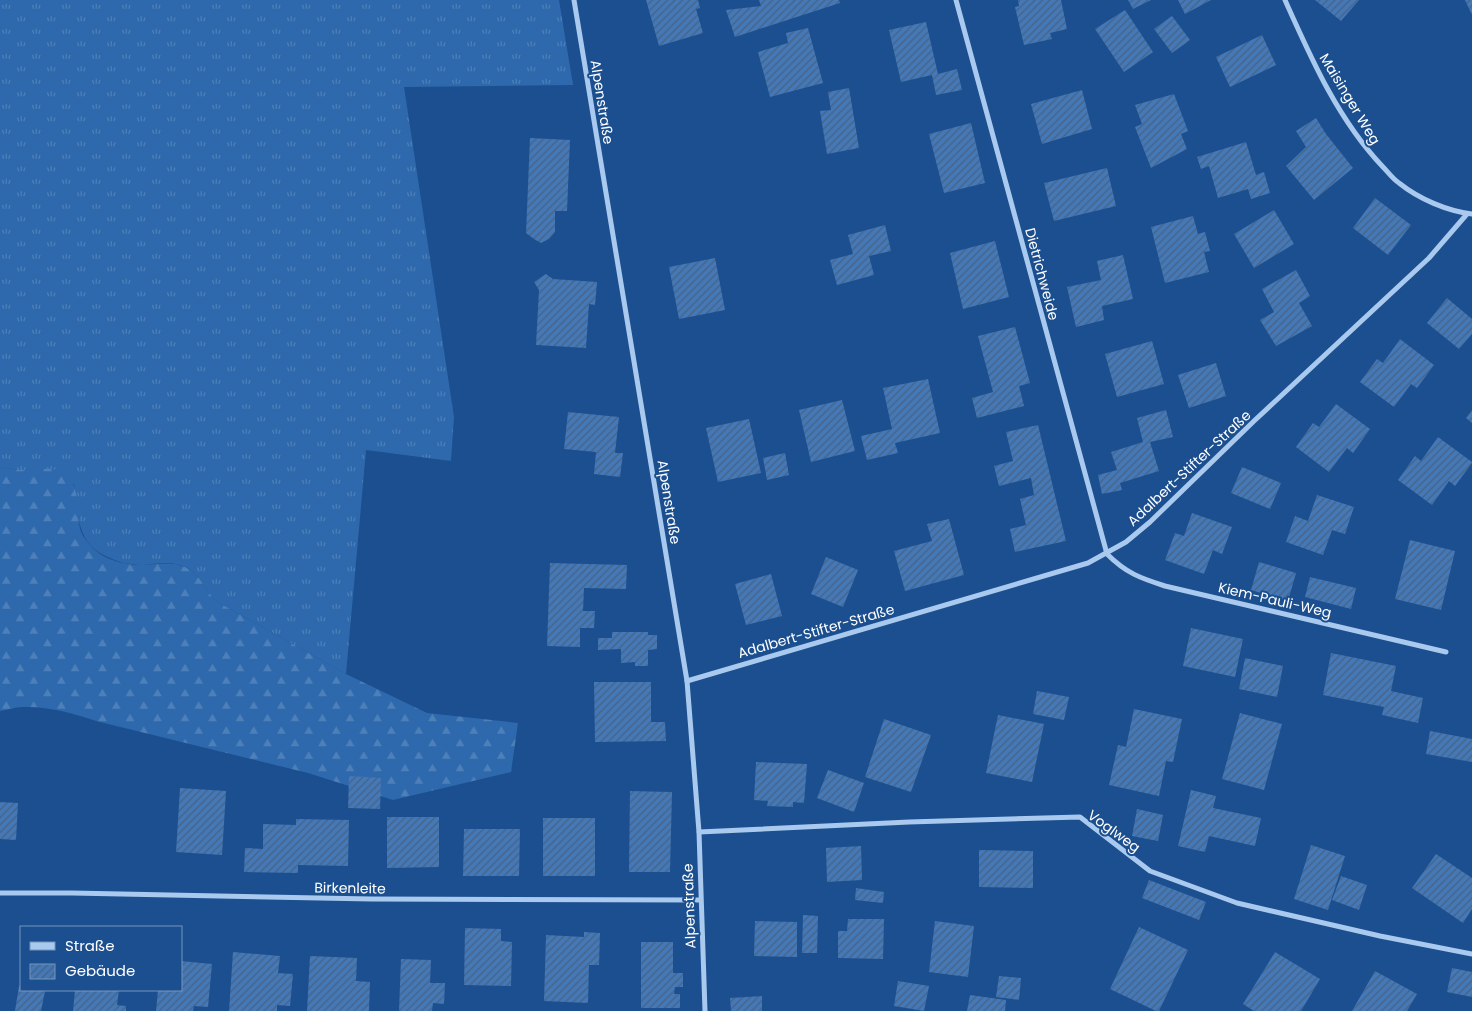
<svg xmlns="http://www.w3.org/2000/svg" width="1472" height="1011" viewBox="0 0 1472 1011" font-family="Poppins,sans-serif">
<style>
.grass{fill:url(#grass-tufts)}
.forest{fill:url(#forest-firs)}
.building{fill:url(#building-hatch)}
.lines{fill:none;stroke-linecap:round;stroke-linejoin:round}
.street{stroke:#a9c9ee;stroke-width:5}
.labels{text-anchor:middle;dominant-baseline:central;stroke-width:4;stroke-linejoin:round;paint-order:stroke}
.street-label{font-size:14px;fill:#fff;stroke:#1b4f8f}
</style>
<defs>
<pattern id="grass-tufts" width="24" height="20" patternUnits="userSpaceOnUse" patternTransform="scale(1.25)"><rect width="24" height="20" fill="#2e69ad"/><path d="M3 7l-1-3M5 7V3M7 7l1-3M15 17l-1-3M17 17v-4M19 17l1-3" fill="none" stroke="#4d80b9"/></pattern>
<pattern id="forest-firs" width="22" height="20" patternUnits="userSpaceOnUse" patternTransform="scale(1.25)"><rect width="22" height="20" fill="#2e69ad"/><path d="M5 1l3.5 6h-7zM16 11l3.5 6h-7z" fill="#4d80b9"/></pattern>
<pattern id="building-hatch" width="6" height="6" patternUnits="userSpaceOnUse" patternTransform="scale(1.25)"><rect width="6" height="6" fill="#4478b7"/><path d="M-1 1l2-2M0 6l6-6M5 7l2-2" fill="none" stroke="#486282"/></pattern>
</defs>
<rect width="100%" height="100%" fill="#1b4f8f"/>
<path class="grass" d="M0,0H559L573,85L404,87L454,417L451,461L366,450L346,674L216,601C207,592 202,579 192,571C177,560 160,563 144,565C132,565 121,563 110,558C75,544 79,515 74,484L28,470H18L0,467Z"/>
<path class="forest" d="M0,467C6,468 13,469 19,470C33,471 52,465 64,473C83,485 74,516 82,534C86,541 93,549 100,554C111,561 127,565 140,565C158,565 175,559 192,571C202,579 207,592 216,601L346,674L427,713L518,723L511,772L393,800L308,773L96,721C73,713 47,706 23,707C15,707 8,710 0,711Z"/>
<g class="building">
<polygon points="646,0 698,0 700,8 696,9 703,33 659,46"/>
<polygon points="759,0 839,0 840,3 735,37 726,10 761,6"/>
<polygon points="1018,0 1061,0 1067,29 1050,33 1052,39 1024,45 1015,7 1019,6"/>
<polygon points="1128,0 1151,0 1133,9"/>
<polygon points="1178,0 1211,0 1185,14"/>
<polygon points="1315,0 1359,0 1341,21"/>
<polygon points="1465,0 1472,0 1472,15"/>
<polygon points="1125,10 1153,52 1124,72 1095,29"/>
<polygon points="1172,16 1190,40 1172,53 1154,29"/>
<polygon points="926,22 938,74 957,69 962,90 936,95 932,75 901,82 889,30"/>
<polygon points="808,28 823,83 770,97 758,52 788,43 786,33"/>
<polygon points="1262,35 1276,65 1230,87 1216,57"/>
<polygon points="849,88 859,148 827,154 820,111 831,110 828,92"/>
<polygon points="1082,90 1092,129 1042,144 1031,104"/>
<polygon points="1174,94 1188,131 1181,134 1187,149 1151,168 1135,127 1142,124 1135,105"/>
<polygon points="1316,118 1326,134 1353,168 1314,200 1286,166 1306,147 1296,131"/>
<polygon points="971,123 985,183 944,193 929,134"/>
<polygon points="530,138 570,140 567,211 555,211 555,232 549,239 541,243 534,239 526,233"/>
<polygon points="1246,142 1256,175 1264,172 1270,193 1251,199 1248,189 1218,198 1209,166 1201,169 1197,157"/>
<polygon points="1107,168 1116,206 1054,221 1044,183"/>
<polygon points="1375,198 1411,225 1388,255 1353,228"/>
<polygon points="1274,210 1294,244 1254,268 1234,234"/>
<polygon points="1193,216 1198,234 1205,232 1210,251 1204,252 1209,272 1165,283 1151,227"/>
<polygon points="885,225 891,251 869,256 874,275 837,285 830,260 853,254 848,235"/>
<polygon points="995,241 1009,297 963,309 950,253"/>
<polygon points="1123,255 1133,299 1102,306 1104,320 1076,327 1067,287 1101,280 1097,261"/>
<polygon points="715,258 725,310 679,319 669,267"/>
<polygon points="1296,270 1310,296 1299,303 1312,326 1276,346 1260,320 1274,312 1262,289"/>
<polygon points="546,274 553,279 597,282 595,305 589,304 586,348 536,345 539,290 534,282"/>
<polygon points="1447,298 1472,319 1472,334 1459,349 1427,323"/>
<polygon points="1015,327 1030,383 1019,386 1024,406 977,418 972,398 993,392 978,336"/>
<polygon points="1400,339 1434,365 1417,388 1411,384 1394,407 1360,382 1377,359 1383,363"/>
<polygon points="1152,341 1164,384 1117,397 1105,354"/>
<polygon points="1216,363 1226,396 1189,408 1178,375"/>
<polygon points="928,379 940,433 895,443 898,453 867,460 861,436 892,429 883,388"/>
<polygon points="842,400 855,451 811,462 799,410"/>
<polygon points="1336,404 1370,429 1353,453 1347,448 1329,472 1296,447 1313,423 1319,427"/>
<polygon points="1166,410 1173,437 1150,442 1159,471 1120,483 1122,490 1102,494 1098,475 1117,470 1111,452 1143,442 1137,418"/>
<polygon points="1472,410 1472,423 1466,418"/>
<polygon points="568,412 619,417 615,453 623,453 620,477 594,474 596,452 564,449"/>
<polygon points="749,419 761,473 718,482 706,428"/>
<polygon points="1038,425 1066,541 1015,552 1010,529 1026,525 1020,499 1034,495 1031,478 999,486 994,466 1013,461 1006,432"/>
<polygon points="1438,437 1472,462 1472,463 1455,486 1449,481 1432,505 1398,480 1415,456 1421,461"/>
<polygon points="785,453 789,475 767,480 763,458"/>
<polygon points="1242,467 1281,483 1270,509 1231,493"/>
<polygon points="1317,495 1354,507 1345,534 1332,530 1323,555 1286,542 1295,516 1308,521"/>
<polygon points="1192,513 1232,527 1222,554 1213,550 1204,574 1165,560 1175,533 1184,536"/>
<polygon points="949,519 964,575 905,591 894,551 932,541 927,524"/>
<polygon points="1410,540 1455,551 1441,610 1395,599"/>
<polygon points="826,557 858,570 843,607 811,594"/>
<polygon points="1259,562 1296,573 1288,601 1251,590"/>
<polygon points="550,563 627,565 626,589 584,588 583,611 595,611 594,628 580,628 580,647 547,646"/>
<polygon points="771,574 782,616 746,625 735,584"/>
<polygon points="1310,577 1356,588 1351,609 1305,597"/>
<polygon points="1191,628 1243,639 1235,677 1183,666"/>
<polygon points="612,632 648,632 648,635 657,635 657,649 648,650 648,666 635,666 635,662 621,663 621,649 598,650 598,638 612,638"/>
<polygon points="1331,653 1396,666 1391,691 1423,698 1418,723 1382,715 1384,707 1323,695"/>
<polygon points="1245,658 1283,666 1277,697 1239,689"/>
<polygon points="594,682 651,682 651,722 665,722 666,741 595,742"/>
<polygon points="1037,691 1069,697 1064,720 1033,714"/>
<polygon points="1134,709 1182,719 1173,762 1166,761 1159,796 1109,785 1118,745 1126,747"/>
<polygon points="1240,713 1282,724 1264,790 1222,779"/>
<polygon points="998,715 1044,724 1032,782 986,773"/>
<polygon points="884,719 931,735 911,792 865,777"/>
<polygon points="1430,731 1472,739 1472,762 1426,754"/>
<polygon points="756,762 807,764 804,803 793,802 793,807 767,806 768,801 754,800"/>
<polygon points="828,770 864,783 854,812 817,798"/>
<polygon points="349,776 381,778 380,809 348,808"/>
<polygon points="180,788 226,791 222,855 176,852"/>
<polygon points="1191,790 1216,796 1213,808 1261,818 1255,846 1209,836 1205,852 1178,846"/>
<polygon points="630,791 672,792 670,872 629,872"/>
<polygon points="0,802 18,803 16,840 0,839"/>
<polygon points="1137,809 1163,815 1158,841 1132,836"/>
<polygon points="387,817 439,817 439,867 387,868"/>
<rect x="543" y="818" width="52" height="58"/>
<polygon points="296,819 349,820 348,866 298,865 298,873 244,872 245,848 263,849 263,824 296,825"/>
<polygon points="464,829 520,829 519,876 463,876"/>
<polygon points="1311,845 1345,856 1328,910 1294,899"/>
<polygon points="861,846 862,880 827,882 826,848"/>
<polygon points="979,850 1033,851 1033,888 979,887"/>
<polygon points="1436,854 1472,878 1472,909 1463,923 1412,888"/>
<polygon points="1341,876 1367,885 1359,910 1332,900"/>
<polygon points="1149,880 1206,902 1199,920 1142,898"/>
<polygon points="856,888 884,892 883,903 855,900"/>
<polygon points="803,915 818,916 817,953 802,953"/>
<polygon points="848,919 884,919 883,959 838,958 838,931 847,931"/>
<polygon points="755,921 797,922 797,957 754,956"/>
<polygon points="935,921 974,926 968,977 929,972"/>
<polygon points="1139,927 1188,950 1159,1011 1156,1011 1110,989"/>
<polygon points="465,928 501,929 501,941 512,942 511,986 464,985"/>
<polygon points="584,932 600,933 599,965 589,965 588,1003 544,1001 546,935 584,937"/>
<polygon points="641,942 673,942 673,973 683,973 683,987 675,987 674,994 680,994 680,1008 641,1008"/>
<polygon points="233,952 280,956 278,973 293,974 290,1006 277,1005 277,1011 229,1011"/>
<polygon points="1275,952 1320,979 1301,1011 1254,1011 1243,1004"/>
<polygon points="310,956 357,958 356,981 370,982 369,1011 307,1011"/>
<polygon points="401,959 431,960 430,983 445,983 444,1004 433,1003 432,1011 399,1011"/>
<polygon points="181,961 212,964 208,1007 194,1006 193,1011 156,1011 158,990 181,990"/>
<polygon points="1452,968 1472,972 1472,997 1447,992"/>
<polygon points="1375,971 1417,994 1407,1011 1352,1011"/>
<polygon points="999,976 1021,978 1019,1000 996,997"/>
<polygon points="898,981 929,986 924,1011 894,1006"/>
<polygon points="19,986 21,986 21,990 45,991 41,1011 15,1011"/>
<polygon points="75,990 119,990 117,1005 126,1006 126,1011 73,1011"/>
<polygon points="970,995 1006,1000 1005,1011 967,1011"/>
<polygon points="762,996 762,1011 731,1011 730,998"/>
</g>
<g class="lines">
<g class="street">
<polyline points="574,0 687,681 699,832 705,1011"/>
<path d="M956,0L1107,554C1126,573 1140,578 1165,586L1446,652"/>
<path d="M1285,0C1311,58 1338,120 1383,167C1388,172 1393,179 1399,183C1419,199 1447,211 1472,214"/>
<polyline points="687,681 1088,563 1126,542 1150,522 1254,421 1429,258 1467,214"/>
<polyline points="699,832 909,822 1080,817 1150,871 1237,903 1380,936 1472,954"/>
<polyline points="0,893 72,893 371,899 700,900"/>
</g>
</g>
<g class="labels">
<g class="street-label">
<text transform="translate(1350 99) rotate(59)">Maisinger Weg</text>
<text transform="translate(602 102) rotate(81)">Alpenstraße</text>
<text transform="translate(1042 274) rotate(75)">Dietrichweide</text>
<text transform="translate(1189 468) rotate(-43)">Adalbert-Stifter-Straße</text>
<text transform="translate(669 502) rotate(81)">Alpenstraße</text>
<text transform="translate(1275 600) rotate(13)">Kiem-Pauli-Weg</text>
<text transform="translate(816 631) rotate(-16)">Adalbert-Stifter-Straße</text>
<text transform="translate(1114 831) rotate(36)">Voglweg</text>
<text transform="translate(350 888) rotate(1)">Birkenleite</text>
<text transform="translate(689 906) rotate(-92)">Alpenstraße</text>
</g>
</g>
<rect x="20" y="926" width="162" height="65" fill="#1b4f8f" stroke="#7695bc"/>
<rect x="30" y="942" width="25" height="8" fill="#a9c9ee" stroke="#7695bc"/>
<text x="65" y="951" font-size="15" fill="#ffffff">Straße</text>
<rect x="30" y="964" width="25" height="15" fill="url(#building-hatch)" stroke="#7695bc"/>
<text x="65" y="976" font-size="15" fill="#ffffff">Gebäude</text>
</svg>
